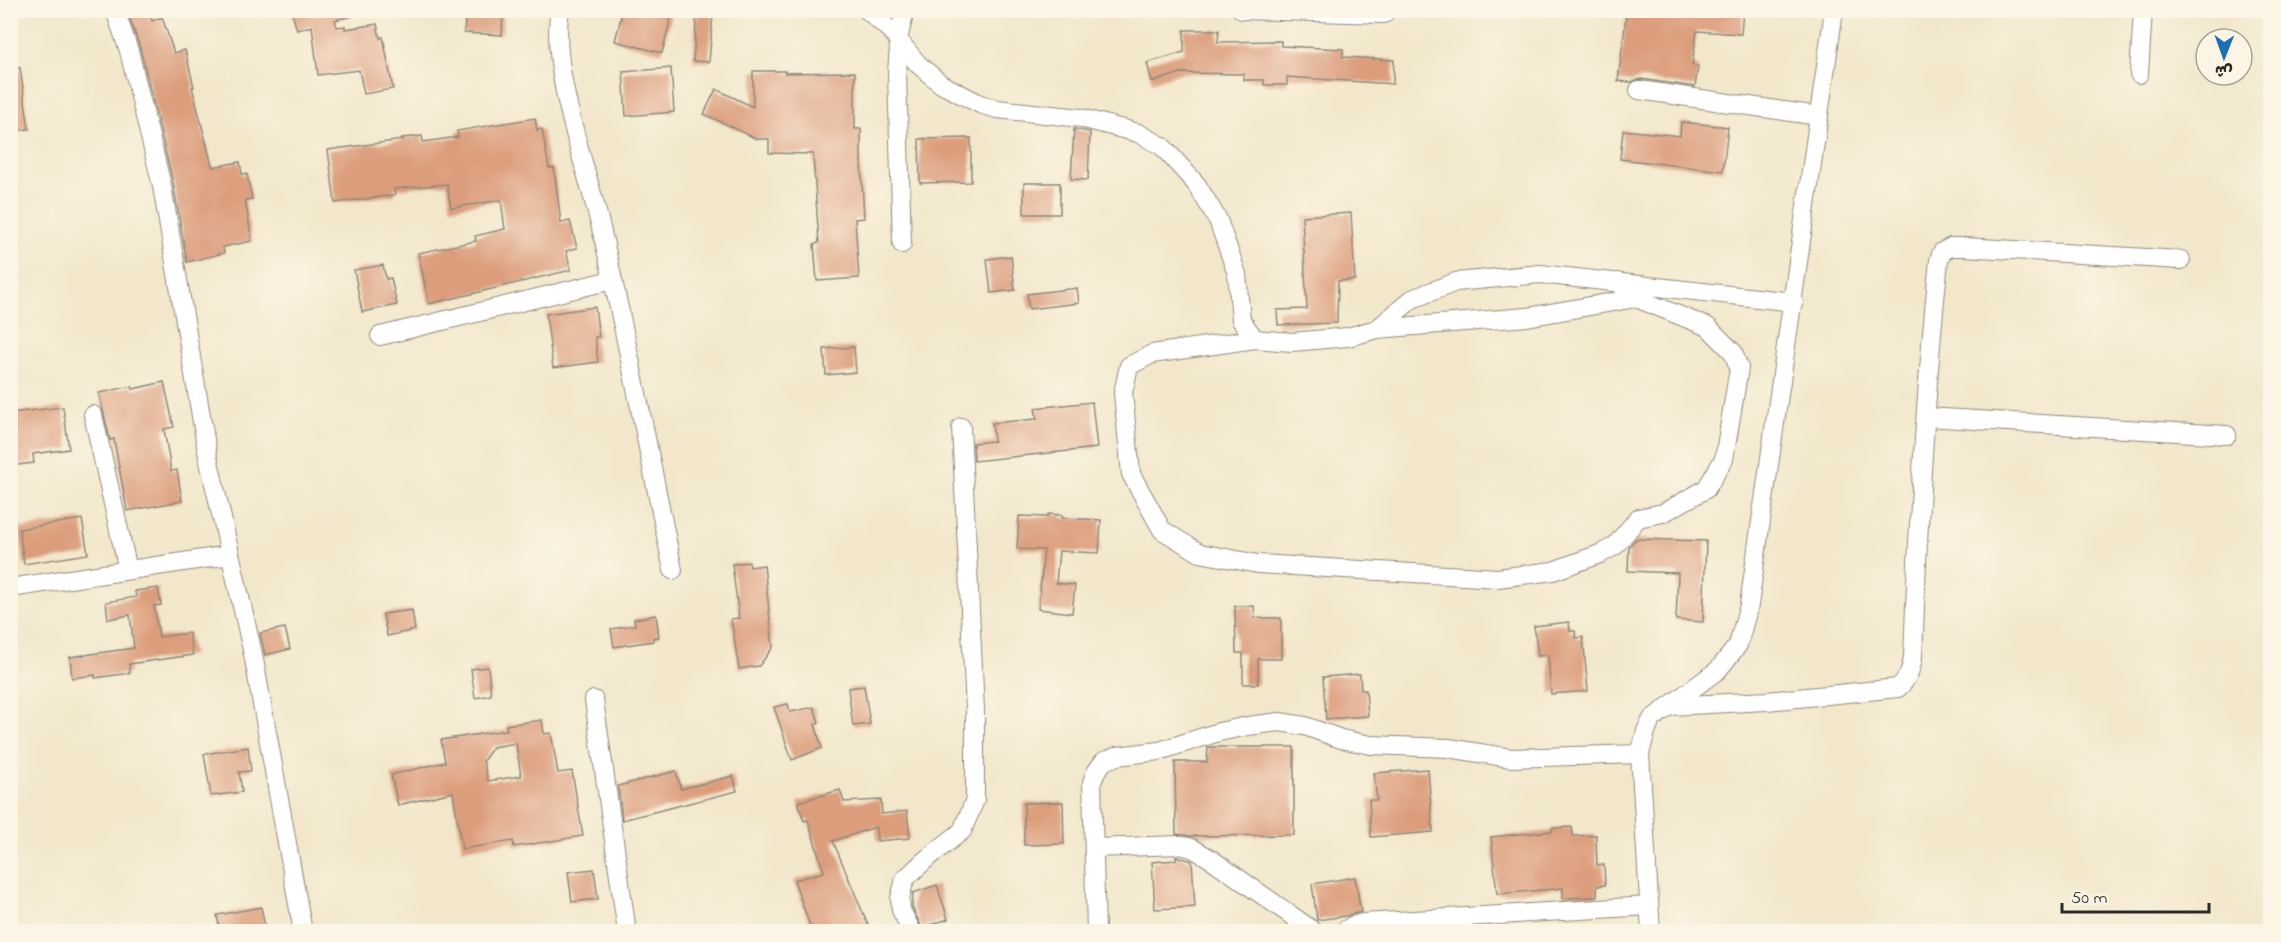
<svg xmlns="http://www.w3.org/2000/svg" width="2281" height="942" viewBox="0 0 2281 942" font-family="'Indie Flower','Playpen Sans Arabic',sans-serif">
<style>
.building{fill:#dc9d7c;fill-rule:evenodd}
.lines{fill:none;stroke-linecap:round;stroke-linejoin:round}
.minor-casing{stroke:#8e897b;stroke-width:20}
.minor{stroke:#fff;stroke-width:18}
</style>
<rect width="100%" height="100%" fill="#fcf5e5"/>
<filter id="ink" filterUnits="userSpaceOnUse"><feTurbulence type="fractalNoise" baseFrequency=".0167" numOctaves="2"/><feDisplacementMap in="SourceGraphic" scale="12" xChannelSelector="R" yChannelSelector="G"/><feConvolveMatrix kernelMatrix="1 2 1 2 8 2 1 2 1" color-interpolation-filters="sRGB"/></filter>
<filter id="wash" filterUnits="userSpaceOnUse"><feTurbulence type="fractalNoise" baseFrequency=".008" numOctaves="4" result="noise"/><feDisplacementMap in="SourceGraphic" scale="24" xChannelSelector="R" yChannelSelector="G"/><feGaussianBlur stdDeviation="1.35" result="paint"/><feColorMatrix in="noise" values="0 0 0 0 0 0 0 0 0 0 0 0 0 0 0 0 0 1.4 0 .05"/><feComposite in="paint" operator="in"/></filter>
<g filter="url(#wash)">
<rect width="100%" height="100%" fill="#f2e7cb"/>
<g id="blocks">
<g class="building">
<polygon points="127,10 149,10 152,21 162,17 174,53 185,50 194,87 192,87 211,162 213,167 240,162 242,174 247,174 252,199 245,200 252,241 223,247 224,253 187,262 173,183 140,48"/>
<polygon points="291,10 351,10 352,16 335,20 337,27 345,26 345,29 377,24 380,38 383,37 393,89 364,94 359,70 318,75 312,26 297,30"/>
<polygon points="466,10 503,10 502,35 464,33"/>
<polygon points="623,10 673,10 662,53 615,41"/>
<polygon points="1627,10 1743,10 1741,34 1697,31 1692,65 1698,66 1695,87 1641,79 1631,82 1618,81"/>
<polygon points="697,12 713,13 709,62 693,61"/>
<polygon points="1184,30 1219,30 1218,42 1281,41 1281,46 1343,49 1343,57 1394,60 1393,84 1287,77 1287,85 1264,85 1264,80 1244,80 1244,74 1181,73 1152,82 1147,63 1184,52"/>
<polygon points="10,68 20,68 29,129 10,131"/>
<polygon points="671,68 674,112 626,116 623,72"/>
<polygon points="753,71 785,71 785,73 855,72 855,129 861,129 861,161 864,218 855,219 859,278 817,281 814,244 819,243 813,154 769,153 769,139 757,139 704,114 716,89 753,107"/>
<polygon points="535,118 537,130 542,129 549,168 554,168 561,223 570,221 577,248 566,251 571,270 429,304 418,253 476,241 475,236 505,229 501,200 451,208 447,184 394,189 395,195 335,203 328,150 403,140 402,138 422,136 423,142 458,137 457,131"/>
<polygon points="1681,122 1728,127 1723,171 1620,159 1623,130 1680,136"/>
<polygon points="1074,129 1090,132 1088,180 1071,179"/>
<polygon points="971,138 971,182 920,183 919,139"/>
<rect x="1024" y="183" width="36" height="31"/>
<polygon points="1351,213 1355,280 1338,281 1337,323 1278,325 1277,310 1307,309 1302,216"/>
<polygon points="1011,256 1015,290 991,293 987,259"/>
<polygon points="383,265 386,279 391,278 397,305 362,312 354,270"/>
<polygon points="1077,288 1079,303 1029,309 1027,294"/>
<polygon points="595,307 599,337 595,337 598,362 553,368 546,314"/>
<polygon points="854,347 856,372 826,375 824,349"/>
<polygon points="164,382 174,427 164,429 171,471 177,470 182,501 127,511 114,439 110,440 99,393 132,386 133,389"/>
<polygon points="1092,402 1097,448 974,461 973,443 994,441 992,423 1037,419 1035,408"/>
<polygon points="63,407 69,449 33,454 34,463 10,466 10,413"/>
<polygon points="1048,514 1062,515 1062,518 1101,520 1099,553 1059,551 1056,583 1075,585 1072,613 1038,609 1044,550 1017,549 1019,516 1048,517"/>
<polygon points="82,519 88,554 24,564 19,529"/>
<polygon points="1636,539 1706,541 1703,622 1676,620 1678,573 1628,571 1629,547"/>
<polygon points="749,562 750,567 764,565 773,647 759,666 739,669 731,619 739,618 732,564"/>
<polygon points="158,588 161,605 154,606 159,637 189,633 193,655 129,664 130,673 95,678 95,675 72,678 70,657 134,648 130,615 108,619 106,602 136,597 135,591"/>
<polygon points="1235,606 1254,606 1255,618 1281,618 1281,659 1258,659 1258,684 1243,684 1243,653 1236,653"/>
<polygon points="412,610 415,630 387,636 383,614"/>
<polygon points="656,615 659,637 653,638 653,641 614,647 611,629 635,625 634,619"/>
<polygon points="1569,622 1570,631 1575,631 1576,638 1583,637 1588,691 1551,694 1548,655 1538,656 1534,626"/>
<polygon points="285,628 290,649 265,655 260,633"/>
<polygon points="488,667 491,695 475,698 471,669"/>
<polygon points="1360,674 1361,690 1366,690 1368,716 1326,719 1323,677"/>
<polygon points="864,686 870,724 853,726 848,688"/>
<polygon points="788,704 790,712 814,707 819,723 815,724 822,748 792,760 774,707"/>
<path d="M542,720L544,734L551,733L558,773L572,771L583,836L514,847L513,841L462,849L453,792L398,805L391,775L445,762L441,740L507,730L506,725ZM516,743L521,776L488,781L483,761L493,747Z"/>
<polygon points="248,747 251,771 239,772 242,792 211,796 204,754"/>
<polygon points="1208,747 1294,747 1294,835 1191,836 1176,834 1175,762 1207,762"/>
<polygon points="1428,769 1433,832 1371,837 1369,800 1377,800 1374,773"/>
<polygon points="676,771 681,789 733,776 737,791 622,820 618,786"/>
<polygon points="840,790 844,802 881,800 882,814 907,811 910,838 877,841 876,827 833,841 871,932 812,932 794,880 824,872 808,820 804,821 798,802"/>
<polygon points="1063,802 1064,844 1024,845 1024,803"/>
<polygon points="1572,827 1573,836 1596,835 1597,865 1604,865 1605,885 1597,886 1597,897 1563,898 1563,888 1497,894 1491,837 1552,831 1552,828"/>
<polygon points="1176,856 1192,861 1195,907 1155,909 1152,862 1176,860"/>
<polygon points="594,869 598,899 572,902 568,872"/>
<polygon points="1355,877 1361,912 1346,916 1317,920 1312,884"/>
<polygon points="937,885 948,919 922,928 912,907 913,893"/>
<polygon points="261,907 266,932 220,932 217,915"/>
</g>
</g>
</g>
<g filter="url(#ink)">
<use href="#blocks" fill-opacity="0" stroke="#8e897b" stroke-width="1.5"/>
<g class="lines">
<g class="minor-casing">
<g id="minor">
<polyline points="115,10 129,51 162,186 208,457 253,654 303,932"/>
<path d="M560,10C549,69 587,168 601,228C628,341 649,456 673,570"/>
<polyline points="867,10 891,31 918,64 941,84 980,104 997,109 1081,118 1138,133 1162,146 1197,185 1218,220 1237,274 1241,320 1255,339"/>
<polyline points="1242,10 1384,14"/>
<polyline points="2139,74 2143,10"/>
<polyline points="1639,90 1819,116"/>
<polyline points="902,244 897,72 899,47 898,40 905,10"/>
<polyline points="1618,282 1636,298 1708,327 1733,352 1739,368 1724,459 1706,489 1663,513 1638,518 1615,546 1600,554 1553,571 1498,578 1258,564 1200,553 1162,530 1131,474 1123,393 1129,366 1152,354 1255,339 1292,342 1348,337 1377,329 1412,299 1456,282 1540,274 1794,302"/>
<polyline points="1377,329 1527,317 1636,298"/>
<polyline points="380,336 612,280"/>
<polyline points="93,415 128,570"/>
<polyline points="1926,417 2227,435"/>
<polyline points="10,588 230,555"/>
<polyline points="594,700 627,932"/>
<path d="M1669,706L1767,701L1898,688C1908,679 1911,670 1913,657C1918,524 1925,392 1939,260L1942,252L1951,247H1964L2181,260"/>
<polyline points="1094,848 1180,845 1192,848 1211,859 1315,932"/>
<polyline points="912,932 901,910 900,898 905,879 924,861 962,831 975,800 975,710 961,427"/>
<polyline points="1096,932 1092,782 1096,772 1104,761 1117,756 1159,751 1219,732 1248,726 1279,722 1305,726 1341,739 1371,745 1448,748 1511,758 1640,754"/>
<polyline points="1342,932 1352,926 1363,923 1649,906"/>
<polyline points="1651,932 1640,754 1646,731 1652,719 1718,670 1738,645 1749,605 1834,10"/>
</g>
</g>
<use href="#minor" class="minor"/>
</g>
</g>
<rect width="2281" height="942" fill="none" stroke="#fcf5e5" stroke-width="36"/>
<g transform="translate(2224 57) rotate(181)"><circle r="28" fill="#fcf5e5" stroke="#a8a49b" stroke-width="1.5"/>
<path d="M0-4.5L10 22L0 15L-10 22Z" fill="#1f6fb2"/>
<text y="-9" font-size="16" font-weight="bold" text-anchor="middle" fill="#2b2b2b">ش</text>
</g>
<path d="M2062 903v9h147v-9" fill="none" stroke="#2b2b2b" stroke-width="3"/>
<text x="2071" y="903" font-size="18" fill="#2b2b2b" stroke="#fcf5e5" stroke-width="4.5" paint-order="stroke">50 m</text>
</svg>
